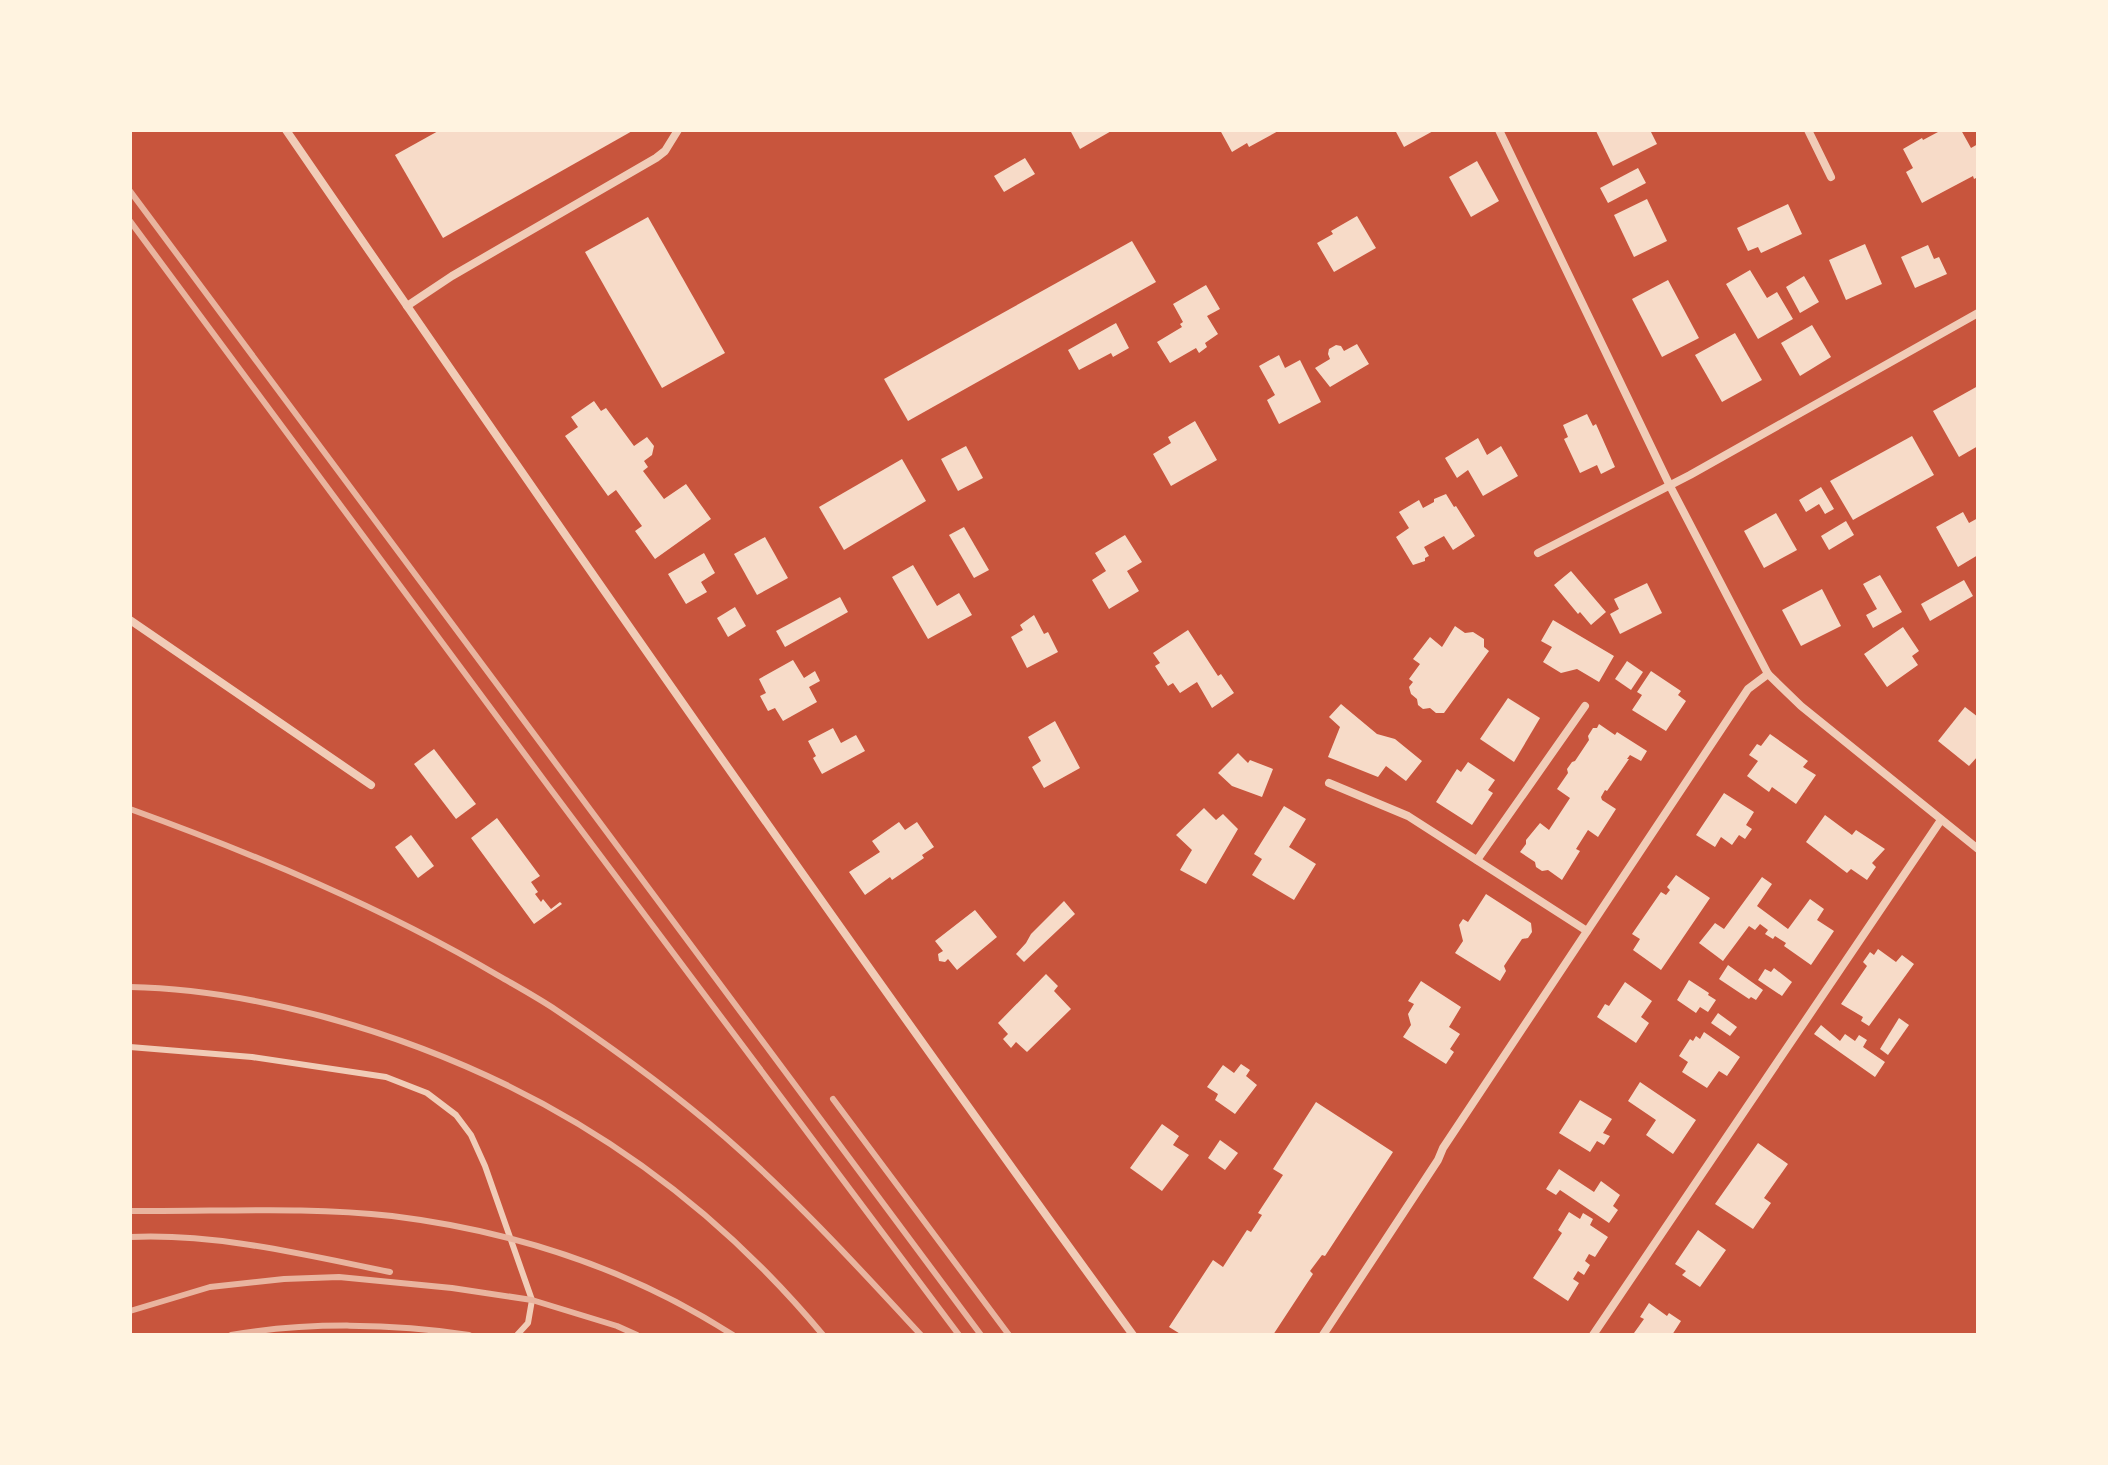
<svg xmlns="http://www.w3.org/2000/svg" width="2108" height="1465" viewBox="0 0 2108 1465" font-family="Karla,sans-serif">
<style>
.building{fill:#f7dbc8}
.lines{fill:none;stroke-linecap:round;stroke-linejoin:round}
.service{stroke:#f1ccb7;stroke-width:6}
.minor{stroke:#f1ccb7;stroke-width:8}
.rail{stroke:#e9b49f;stroke-width:6}
</style>
<rect width="100%" height="100%" fill="#c8553d"/>
<g class="building">
<polygon points="440,130 634,130 443,238 395,155"/>
<polygon points="1070,130 1113,130 1080,149"/>
<polygon points="1220,130 1280,130 1249,147 1247,143 1232,152"/>
<polygon points="1395,130 1435,130 1404,147"/>
<polygon points="1598,130 1650,130 1657,144 1613,166 1596,131"/>
<polygon points="1937,130 1961,130 1971,148 1978,144 1978,177 1974,179 1973,176 1922,203 1906,172 1913,168 1903,149 1922,138 1923,140 1938,132"/>
<polygon points="1025,158 1035,174 1004,192 994,176"/>
<polygon points="1477,161 1499,201 1471,217 1449,177"/>
<polygon points="1638,168 1646,183 1608,203 1600,188"/>
<polygon points="1647,199 1667,241 1634,257 1614,215"/>
<polygon points="1788,204 1802,234 1761,253 1758,247 1748,251 1737,228"/>
<polygon points="1357,216 1376,248 1334,272 1317,243 1333,234 1331,231"/>
<polygon points="648,217 725,353 662,388 585,252"/>
<polygon points="1132,241 1156,282 908,421 884,379"/>
<polygon points="1865,244 1882,284 1846,300 1829,260"/>
<polygon points="1928,245 1934,259 1939,257 1947,274 1915,288 1901,257"/>
<polygon points="1750,270 1767,298 1777,292 1793,319 1758,339 1726,284"/>
<polygon points="1804,276 1819,302 1800,313 1786,287"/>
<polygon points="1668,280 1699,338 1662,357 1632,299"/>
<polygon points="1206,285 1220,309 1207,316 1218,334 1205,343 1207,347 1199,353 1196,348 1170,363 1157,342 1182,327 1180,324 1183,322 1173,304"/>
<polygon points="1116,323 1129,348 1113,357 1111,353 1079,370 1068,350"/>
<polygon points="1812,325 1831,357 1800,376 1781,343"/>
<polygon points="1735,333 1762,380 1722,402 1695,355"/>
<polygon points="1357,344 1369,364 1330,387 1315,368 1330,359 1328,354 1329,349 1336,345 1341,346 1344,351"/>
<polygon points="1279,355 1285,368 1300,360 1321,402 1279,424 1267,400 1275,395 1259,366"/>
<polygon points="1978,386 1978,446 1959,457 1933,411"/>
<polygon points="594,401 601,411 606,408 634,446 647,437 654,446 652,455 644,461 648,467 643,471 664,499 686,484 711,519 655,559 635,531 642,526 616,490 608,496 565,436 578,427 571,417"/>
<polygon points="1587,414 1593,426 1596,424 1615,467 1601,474 1597,465 1580,473 1564,439 1568,437 1563,425"/>
<polygon points="1195,421 1217,460 1171,486 1153,454 1171,443 1168,437"/>
<polygon points="1912,436 1934,475 1853,520 1830,481"/>
<polygon points="1478,438 1487,455 1501,446 1518,476 1483,496 1468,470 1457,478 1445,458"/>
<polygon points="966,446 983,478 958,491 941,459"/>
<polygon points="902,459 926,501 844,550 819,507"/>
<polygon points="1821,487 1834,509 1825,514 1819,504 1806,512 1799,500"/>
<polygon points="1446,494 1454,507 1456,506 1475,536 1453,550 1444,536 1424,547 1429,556 1425,558 1425,561 1413,565 1396,537 1409,528 1399,512 1419,500 1423,508 1434,502 1434,499"/>
<polygon points="1963,512 1969,523 1978,518 1978,555 1958,567 1936,527"/>
<polygon points="1776,513 1797,550 1764,568 1744,531"/>
<polygon points="1846,521 1854,535 1829,550 1821,536"/>
<polygon points="964,527 989,570 974,578 949,535"/>
<polygon points="1125,535 1142,562 1127,571 1139,591 1109,609 1092,580 1106,571 1095,553"/>
<polygon points="765,537 788,578 757,595 734,554"/>
<polygon points="704,553 715,573 701,582 707,592 686,604 668,574"/>
<polygon points="913,565 937,606 959,593 972,615 928,639 892,577"/>
<polygon points="1571,571 1606,612 1591,625 1580,612 1578,614 1554,585"/>
<polygon points="1880,575 1902,612 1873,628 1866,615 1877,609 1863,584"/>
<polygon points="1964,580 1973,596 1930,621 1921,604"/>
<polygon points="1647,583 1662,613 1620,634 1610,614 1619,609 1614,599"/>
<polygon points="1822,589 1841,626 1801,646 1782,610"/>
<polygon points="840,597 848,612 785,647 776,631"/>
<polygon points="735,607 746,626 728,637 717,618"/>
<polygon points="1034,615 1044,634 1048,632 1058,652 1027,668 1011,637 1023,630 1020,625"/>
<polygon points="1553,620 1614,656 1599,682 1577,669 1561,673 1543,662 1552,647 1541,641"/>
<polygon points="1455,626 1465,633 1473,632 1484,639 1484,647 1489,651 1444,713 1436,713 1430,708 1423,709 1418,705 1417,699 1411,694 1409,687 1413,682 1409,679 1420,664 1413,659 1430,637 1442,647"/>
<polygon points="1903,627 1919,651 1912,656 1918,665 1887,687 1864,654"/>
<polygon points="1188,630 1218,676 1221,674 1234,693 1212,708 1197,682 1180,693 1173,683 1168,686 1155,666 1160,663 1153,653"/>
<polygon points="793,660 804,678 815,671 820,681 809,687 817,702 783,721 775,708 768,711 760,696 766,693 759,679"/>
<polygon points="1627,661 1643,672 1631,690 1615,679"/>
<polygon points="1651,671 1681,691 1678,695 1686,701 1666,731 1632,710 1642,695 1637,692"/>
<polygon points="1508,698 1540,718 1514,762 1480,739"/>
<polygon points="1341,704 1377,734 1395,739 1422,761 1406,781 1386,766 1378,777 1328,757 1340,727 1329,717"/>
<polygon points="1965,707 1978,717 1978,756 1969,766 1938,741"/>
<polygon points="1055,721 1080,768 1044,788 1032,767 1041,761 1028,737"/>
<polygon points="1599,724 1615,735 1617,732 1647,751 1641,761 1630,755 1627,759 1629,759 1607,791 1605,790 1601,797 1602,800 1616,809 1598,837 1588,830 1576,849 1580,851 1562,880 1548,870 1542,871 1536,867 1535,862 1520,852 1526,844 1526,840 1540,823 1549,830 1570,798 1557,789 1568,773 1567,769 1572,762 1575,761 1589,740 1588,736 1593,728 1597,728"/>
<polygon points="833,728 841,743 856,735 865,751 822,774 813,758 816,756 808,741"/>
<polygon points="1770,734 1808,761 1803,767 1816,775 1796,804 1772,787 1769,792 1747,776 1758,761 1749,755 1757,744 1761,746"/>
<polygon points="434,749 476,804 456,819 414,764"/>
<polygon points="1238,753 1248,763 1250,760 1273,769 1262,797 1232,786 1218,773"/>
<polygon points="1468,762 1495,780 1488,790 1493,793 1472,825 1436,802 1457,769 1461,772"/>
<polygon points="1724,793 1754,812 1746,825 1752,829 1745,839 1739,835 1732,845 1721,837 1715,847 1696,835"/>
<polygon points="1284,806 1306,819 1289,847 1316,864 1294,900 1252,875 1262,859 1254,854"/>
<polygon points="1204,808 1216,820 1223,814 1238,829 1206,884 1180,870 1192,850 1176,835"/>
<polygon points="1825,815 1852,835 1856,830 1885,849 1872,863 1876,867 1867,880 1851,869 1847,873 1806,842"/>
<polygon points="497,818 540,876 531,882 538,892 535,894 541,902 543,899 551,909 560,902 562,904 534,924 471,838"/>
<polygon points="899,822 905,830 917,822 934,847 922,855 924,858 892,880 890,877 865,895 849,872 880,852 872,841"/>
<polygon points="411,835 434,866 418,878 395,847"/>
<polygon points="1676,875 1710,898 1661,970 1633,950 1640,939 1632,934 1661,892 1666,895 1670,890 1667,887"/>
<polygon points="1762,877 1772,884 1757,906 1788,929 1810,899 1824,909 1817,920 1834,931 1811,965 1784,946 1786,943 1775,936 1773,939 1765,934 1768,930 1760,924 1755,930 1749,926 1723,961 1699,943 1715,923 1724,929"/>
<polygon points="1486,894 1531,923 1532,932 1528,938 1522,939 1504,966 1506,971 1500,981 1455,953 1463,941 1459,925 1463,919 1468,922"/>
<polygon points="1064,901 1075,914 1024,962 1016,954 1026,943 1031,934"/>
<polygon points="975,910 997,937 957,970 948,959 945,962 939,961 938,954 943,951 935,941"/>
<polygon points="1878,949 1896,962 1902,955 1914,964 1869,1026 1861,1021 1863,1017 1841,1004 1867,966 1863,962 1870,952 1874,955"/>
<polygon points="1728,965 1763,990 1756,1000 1751,997 1749,999 1719,979"/>
<polygon points="1774,968 1792,982 1782,996 1758,980 1765,969 1771,972"/>
<polygon points="1046,974 1058,986 1054,991 1071,1009 1027,1052 1016,1042 1011,1048 1003,1039 1008,1034 998,1023"/>
<polygon points="1689,980 1709,993 1708,995 1716,1000 1708,1012 1700,1007 1696,1013 1677,1000"/>
<polygon points="1421,981 1461,1007 1449,1027 1460,1034 1450,1049 1454,1052 1446,1064 1403,1037 1411,1025 1408,1014 1414,1004 1408,1001"/>
<polygon points="1625,982 1652,1001 1641,1017 1649,1023 1636,1043 1597,1017 1605,1004 1609,1006"/>
<polygon points="1718,1013 1737,1027 1730,1036 1711,1023"/>
<polygon points="1899,1018 1909,1025 1888,1055 1880,1049"/>
<polygon points="1821,1025 1840,1041 1845,1034 1855,1041 1859,1035 1867,1040 1863,1047 1885,1062 1875,1077 1814,1034"/>
<polygon points="1704,1032 1740,1057 1727,1076 1719,1071 1707,1088 1682,1072 1688,1062 1679,1056 1690,1039 1693,1041 1696,1036 1700,1039"/>
<polygon points="1241,1064 1250,1070 1246,1076 1257,1085 1235,1114 1215,1100 1218,1094 1207,1087 1223,1065 1234,1073"/>
<polygon points="1640,1082 1696,1120 1673,1154 1646,1135 1656,1120 1628,1101"/>
<polygon points="1580,1100 1612,1119 1603,1133 1610,1136 1604,1145 1597,1141 1590,1152 1559,1133"/>
<polygon points="1316,1102 1393,1152 1325,1256 1322,1255 1310,1271 1313,1274 1273,1335 1182,1335 1169,1327 1213,1260 1223,1267 1247,1230 1251,1232 1262,1215 1258,1213 1283,1175 1273,1169"/>
<polygon points="1162,1124 1179,1136 1173,1145 1189,1155 1162,1191 1130,1168"/>
<polygon points="1220,1140 1238,1153 1225,1170 1208,1158"/>
<polygon points="1758,1143 1788,1164 1764,1198 1771,1203 1753,1229 1715,1204"/>
<polygon points="1559,1169 1594,1192 1601,1181 1620,1195 1613,1206 1618,1210 1609,1223 1560,1190 1556,1195 1546,1189"/>
<polygon points="1569,1212 1580,1219 1583,1213 1593,1219 1590,1225 1608,1237 1595,1257 1589,1254 1585,1261 1590,1265 1584,1275 1578,1271 1573,1279 1579,1283 1568,1301 1533,1278 1562,1233 1558,1230"/>
<polygon points="1698,1230 1726,1250 1700,1287 1682,1275 1686,1271 1675,1264"/>
<polygon points="1649,1303 1667,1316 1669,1313 1681,1321 1672,1335 1637,1335 1634,1333 1644,1319 1640,1317"/>
</g>
<g class="lines">
<polyline class="service" points="130,1047 252,1057 386,1077 427,1093 456,1115 471,1135 485,1166 532,1300 528,1323 517,1335"/>
<g class="minor">
<path d="M286,130C564,535 844,938 1133,1335"/>
<polyline points="1499,130 1670,486 1768,674 1801,706 1978,849"/>
<polyline points="1808,130 1831,177"/>
<polyline points="407,306 452,276 656,158 665,151 678,130"/>
<polyline points="1538,553 1690,475 1978,313"/>
<polyline points="130,620 371,785"/>
<polyline points="1329,783 1408,816 1587,931"/>
<polyline points="1477,860 1585,706"/>
<polyline points="1323,1335 1438,1160 1443,1148 1748,689 1768,674"/>
<polyline points="1593,1335 1941,820"/>
</g>
<g class="rail">
<polyline points="130,191 981,1335"/>
<polyline points="130,221 549,787 959,1335"/>
<path d="M130,809C257,855 382,907 499,976C518,987 538,998 556,1010C614,1049 672,1091 725,1137C795,1198 858,1267 921,1335"/>
<path d="M130,987C193,988 260,1000 321,1016C522,1070 690,1175 823,1335"/>
<polyline points="833,1099 1009,1335"/>
<path d="M130,1211C217,1212 305,1206 392,1216C514,1231 630,1269 733,1335"/>
<path d="M130,1237C217,1233 305,1255 390,1272"/>
<polyline points="130,1311 210,1287 284,1279 339,1277 452,1288 532,1300 617,1326 637,1335"/>
<path d="M231,1335C304,1322 395,1323 469,1335"/>
</g>
</g>
<rect width="2108" height="1465" fill="none" stroke="#fff3e0" stroke-width="264"/>
</svg>
